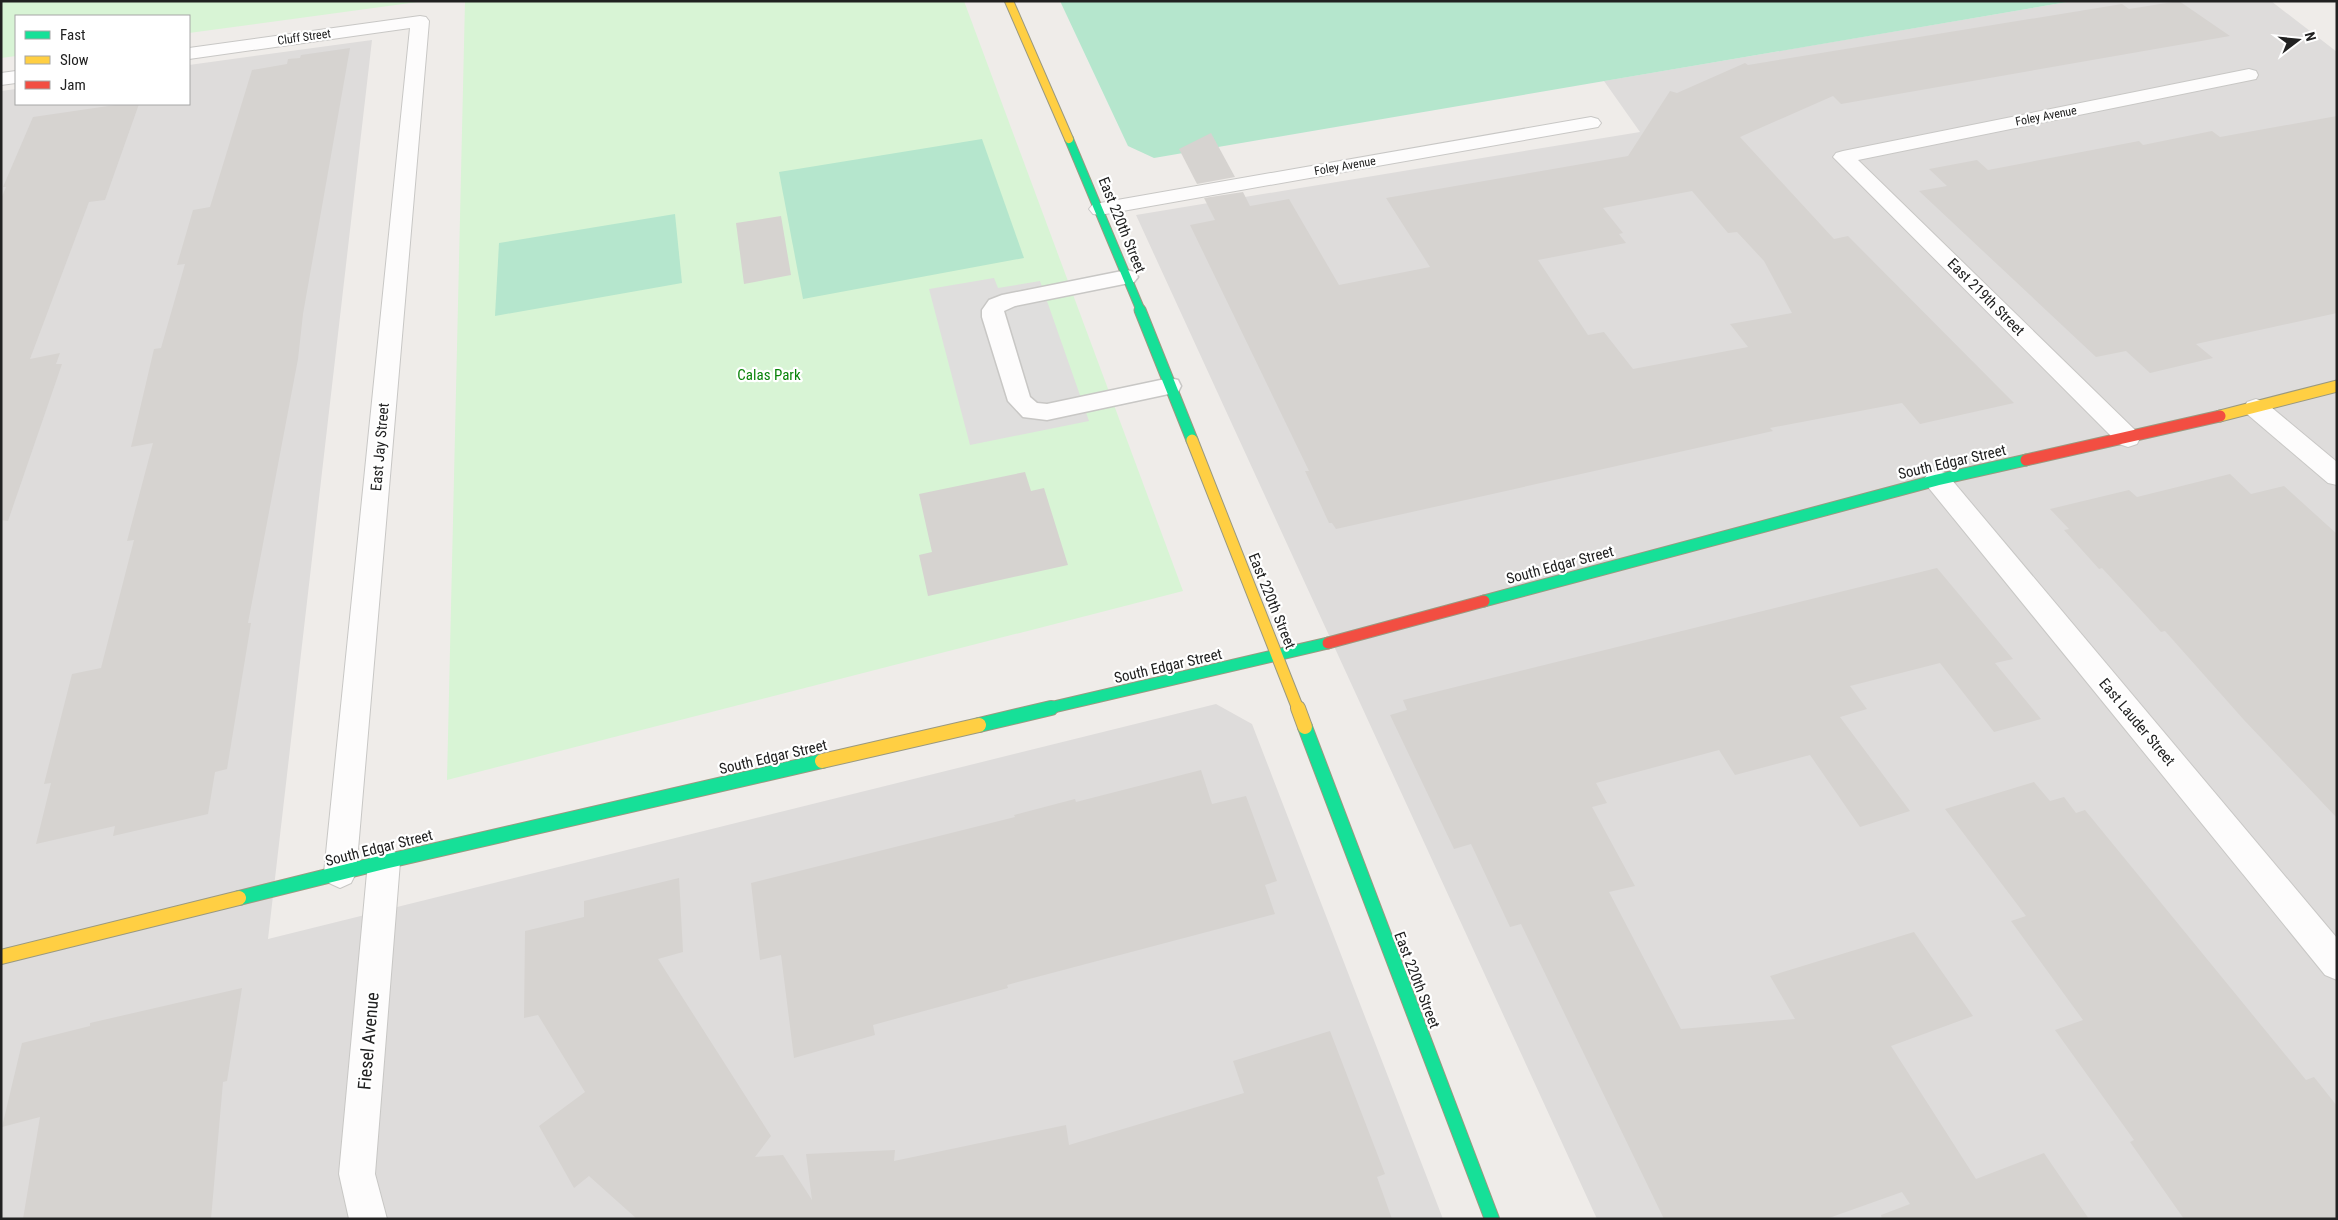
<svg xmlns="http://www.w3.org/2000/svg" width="2338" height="1220" viewBox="0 0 2338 1220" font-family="'Roboto Condensed',sans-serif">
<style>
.residential{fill:#dedcdb}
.park{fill:#d8f4d5}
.pitch{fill:#b5e6cd}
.parking{fill:#dfdedd}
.building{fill:#d6d3d0;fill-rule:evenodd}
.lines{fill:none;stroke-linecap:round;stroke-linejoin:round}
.lane-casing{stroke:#c8c7c5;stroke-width:3}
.street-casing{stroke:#c8c7c5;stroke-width:2}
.fast-far2-casing{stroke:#9a9980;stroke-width:10}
.fast-far1-casing{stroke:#9a9980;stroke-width:13}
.fast-casing{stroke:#9a9980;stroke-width:16}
.slow-far2-casing{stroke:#9a9980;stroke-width:10}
.slow-far1-casing{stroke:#9a9980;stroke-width:13}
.slow-casing{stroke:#9a9980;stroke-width:16}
.jam-casing{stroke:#9a9980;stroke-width:13}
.lane{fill:#fdfcfc;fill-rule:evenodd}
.street{fill:#fdfcfc;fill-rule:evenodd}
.fast-far2{stroke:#16e098;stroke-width:8}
.fast-far1{stroke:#16e098;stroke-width:11}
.fast{stroke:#16e098;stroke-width:14}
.slow-far2{stroke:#ffcf43;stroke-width:8}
.slow-far1{stroke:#ffcf43;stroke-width:11}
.slow{stroke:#ffcf43;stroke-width:14}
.jam{stroke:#f24e42;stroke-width:11}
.labels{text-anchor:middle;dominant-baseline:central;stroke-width:4.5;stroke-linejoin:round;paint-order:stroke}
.far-street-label{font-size:12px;fill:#212121;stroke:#fff}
.street-label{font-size:15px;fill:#212121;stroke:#fff}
.park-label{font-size:15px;fill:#0a840b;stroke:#fff}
.near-street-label{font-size:18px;fill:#212121;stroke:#fff}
</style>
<rect width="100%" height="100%" fill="#efece9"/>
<g class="residential">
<polygon points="2073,1 2271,1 2337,52 2337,1219 1597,1219 1136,215 1640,132 1604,81"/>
<polygon points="372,40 268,939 1216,704 1252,724 1443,1219 1,1219 1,91 16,89 16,104 189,104 189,65"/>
</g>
<g class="park">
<polygon points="1,1 425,1 189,33 189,16 16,16 16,56 1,58"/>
<polygon points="465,1 964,1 1183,591 447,780"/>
</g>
<g class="pitch">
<polygon points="1060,1 2073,1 1154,158 1128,146"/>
<polygon points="982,139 1024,258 803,299 779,172"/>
<polygon points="675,214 682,283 495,316 499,243"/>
</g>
<polygon class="parking" points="994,278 998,288 1040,281 1089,421 970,445 929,289"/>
<g class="building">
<path d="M2179,1L2230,36L1841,104L1833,96L1740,137L1834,239L1848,236L2014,403L1920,424L1902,403L1770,428L1773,431L1336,529L1332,523H1329L1305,471H1309L1190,225L1215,220L1204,198L1243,192L1250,206L1289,199L1339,285L1430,267L1386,198L1628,156L1670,91L1677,93L1745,63L1748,65L2122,4L2129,9ZM1692,191L1728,233L1737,232L1764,261L1792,313L1730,324L1748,347L1633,369L1604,332L1588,335L1538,260L1626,243L1619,234L1623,233L1603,208Z"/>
<polygon points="350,48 303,314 298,359 248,623 251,623 227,769 215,772 208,814 113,836 115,826 36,844 51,783 44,784 72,674 101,668 134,540 127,541 153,443 131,447 154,349 161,348 185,264 177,265 193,210 210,207 252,70 287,64 288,59 300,58 301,55"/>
<polygon points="122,104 139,104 105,200 89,202 30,359 60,353 56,364 62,364 8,521 1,520 1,199 6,187 3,187 33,117"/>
<polygon points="2337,116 2337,313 2196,344 2213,358 2150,373 2126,351 2096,357 1919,191 1947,186 1929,169 1977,160 1988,170 2139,141 2143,145 2212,131 2220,137"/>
<polygon points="1211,133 1235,177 1197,184 1179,149"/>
<polygon points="781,216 791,275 744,284 736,223"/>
<polygon points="1025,472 1031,491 1044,488 1068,565 928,596 919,555 932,552 919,494"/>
<polygon points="2230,474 2251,494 2284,486 2337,534 2337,818 2244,720 2165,631 2161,632 2102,568 2099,569 2064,530 2069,529 2050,509 2129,490 2137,497"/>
<polygon points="1937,568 2013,659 1995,663 2041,719 1994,732 1940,663 1850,686 1867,709 1840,717 1910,811 1860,827 1810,755 1735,775 1719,750 1596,783 1607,803 1592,807 1635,886 1609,892 1681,1029 1795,1019 1770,976 1914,932 1973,1016 1891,1046 1976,1179 2044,1153 2089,1219 1882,1219 1881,1215 1910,1204 1902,1192 1826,1219 1664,1219 1521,924 1510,927 1471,844 1454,849 1390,715 1407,710 1403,700"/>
<polygon points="1201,770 1212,804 1246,796 1277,881 1265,885 1275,914 1007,985 1008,988 873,1025 875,1035 794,1058 781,955 760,960 751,883 1015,817 1014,815 1075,799 1076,802"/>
<polygon points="2034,782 2050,801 2064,797 2076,813 2085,810 2306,1080 2314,1077 2337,1106 2337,1219 2184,1219 2130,1142 2134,1140 2055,1030 2083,1020 2011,921 2026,916 1945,809"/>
<polygon points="679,878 683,952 658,959 771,1136 755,1157 783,1155 812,1200 806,1154 895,1150 894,1161 1066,1125 1069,1145 1244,1093 1233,1061 1330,1031 1385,1174 1377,1177 1392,1219 637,1219 589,1176 574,1188 539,1126 585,1092 538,1015 524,1018 525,931 584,917 584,901"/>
<polygon points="242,988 227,1081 223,1082 211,1219 23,1219 40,1117 2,1127 22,1043 90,1026 90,1023"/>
</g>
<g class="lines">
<g class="lane-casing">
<polygon id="lane" points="1127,270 1134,272 1138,277 1134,282 1015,306 1004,311 1030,397 1037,403 1047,404 1170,378 1178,380 1181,386 1178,392 1047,420 1023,417 1008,401 982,317 982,310 989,300 1002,295"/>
</g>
<g class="street-casing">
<g id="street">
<polygon points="420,16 426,17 429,21 356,873 351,883 340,888 329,883 324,873 410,28 189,59 189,48"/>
<polygon points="2249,69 2256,71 2258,75 2256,79 1858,160 2137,432 2140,438 2137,444 2128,447 2119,444 1833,157 1836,153 1843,151"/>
<polygon points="16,71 16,83 1,85 1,73"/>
<polygon points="1591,117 1598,119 1601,123 1598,127 1100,215 1093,214 1089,209 1093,204 1100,203"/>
<polygon points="2256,399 2265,402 2337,462 2337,485 2328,483 2247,414 2244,408 2247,402"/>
<polygon points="1937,471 1946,473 2337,938 2337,980 2325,975 1928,487 1924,480 1928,473"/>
<polygon points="384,848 395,852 400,862 375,1174 387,1219 349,1219 339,1174 368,862 373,852"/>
</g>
</g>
<g class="fast-far2-casing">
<polyline id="fast-far2" points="1069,139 1141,311"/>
</g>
<g class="fast-far1-casing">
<g id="fast-far1">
<polyline points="1140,310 1192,440"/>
<polyline points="1484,601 1937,480 2026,460"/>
<polyline points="1045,709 1328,643"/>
</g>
</g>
<g class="fast-casing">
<g id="fast">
<polyline points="979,725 1051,708"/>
<polyline points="1305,727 1492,1219"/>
<polyline points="239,898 384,862 822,761"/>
</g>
</g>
<g class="slow-far2-casing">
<polyline id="slow-far2" points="1009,1 1069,139"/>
</g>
<g class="slow-far1-casing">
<g id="slow-far1">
<polyline points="2220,416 2337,386"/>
<polyline points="1192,440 1298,709"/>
</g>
</g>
<g class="slow-casing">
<g id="slow">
<polyline points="1298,708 1305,727"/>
<polyline points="822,761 979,725"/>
<polyline points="1,957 239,898"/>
</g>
</g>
<g class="jam-casing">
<g id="jam">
<polyline points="2026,460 2220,416"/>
<polyline points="1328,643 1484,601"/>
</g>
</g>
<use href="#lane" class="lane"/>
<use href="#street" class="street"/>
<use href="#fast-far2" class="fast-far2"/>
<use href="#fast-far1" class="fast-far1"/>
<use href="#fast" class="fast"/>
<use href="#slow-far2" class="slow-far2"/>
<use href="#slow-far1" class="slow-far1"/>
<use href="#slow" class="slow"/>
<use href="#jam" class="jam"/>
</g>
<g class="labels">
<g class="far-street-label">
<text transform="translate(304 37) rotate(-8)">Cluff Street</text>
<text transform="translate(2046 116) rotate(-11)">Foley Avenue</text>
<text transform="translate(1345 166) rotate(-10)">Foley Avenue</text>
</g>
<g class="street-label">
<text transform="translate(1122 225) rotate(68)">East 220th Street</text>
<text transform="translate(1986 297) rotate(45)">East 219th Street</text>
<text transform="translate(380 447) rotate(-85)">East Jay Street</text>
<text transform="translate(1952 462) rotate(-13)">South Edgar Street</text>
<text transform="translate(1560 565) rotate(-15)">South Edgar Street</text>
<text transform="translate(1272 601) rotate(68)">East 220th Street</text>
<text transform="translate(1168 666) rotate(-13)">South Edgar Street</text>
<text transform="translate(2137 722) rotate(50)">East Lauder Street</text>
<text transform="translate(773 757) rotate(-13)">South Edgar Street</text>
<text transform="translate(379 848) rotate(-14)">South Edgar Street</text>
<text transform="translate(1417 980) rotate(69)">East 220th Street</text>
</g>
<g class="park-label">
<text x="769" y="375">Calas Park</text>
</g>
<g class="near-street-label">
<text transform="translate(368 1041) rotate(-85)">Fiesel Avenue</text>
</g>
</g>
<rect width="2338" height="1220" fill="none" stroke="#212121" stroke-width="5"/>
<rect x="15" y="15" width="175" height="90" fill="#ffffff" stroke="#a6a6a6"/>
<rect x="25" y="31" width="25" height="8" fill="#16e098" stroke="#a6a6a6"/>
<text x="60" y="40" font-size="15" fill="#212121">Fast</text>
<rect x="25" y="56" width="25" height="8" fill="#ffcf43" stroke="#a6a6a6"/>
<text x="60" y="65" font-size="15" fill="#212121">Slow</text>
<rect x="25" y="81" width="25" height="8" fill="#f24e42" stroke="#a6a6a6"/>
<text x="60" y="90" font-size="15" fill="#212121">Jam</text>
<g transform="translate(2298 40) rotate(74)" stroke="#ffffff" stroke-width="4" paint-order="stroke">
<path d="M0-4L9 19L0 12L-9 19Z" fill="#212121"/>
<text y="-8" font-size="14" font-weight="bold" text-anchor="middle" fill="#212121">N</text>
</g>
</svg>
